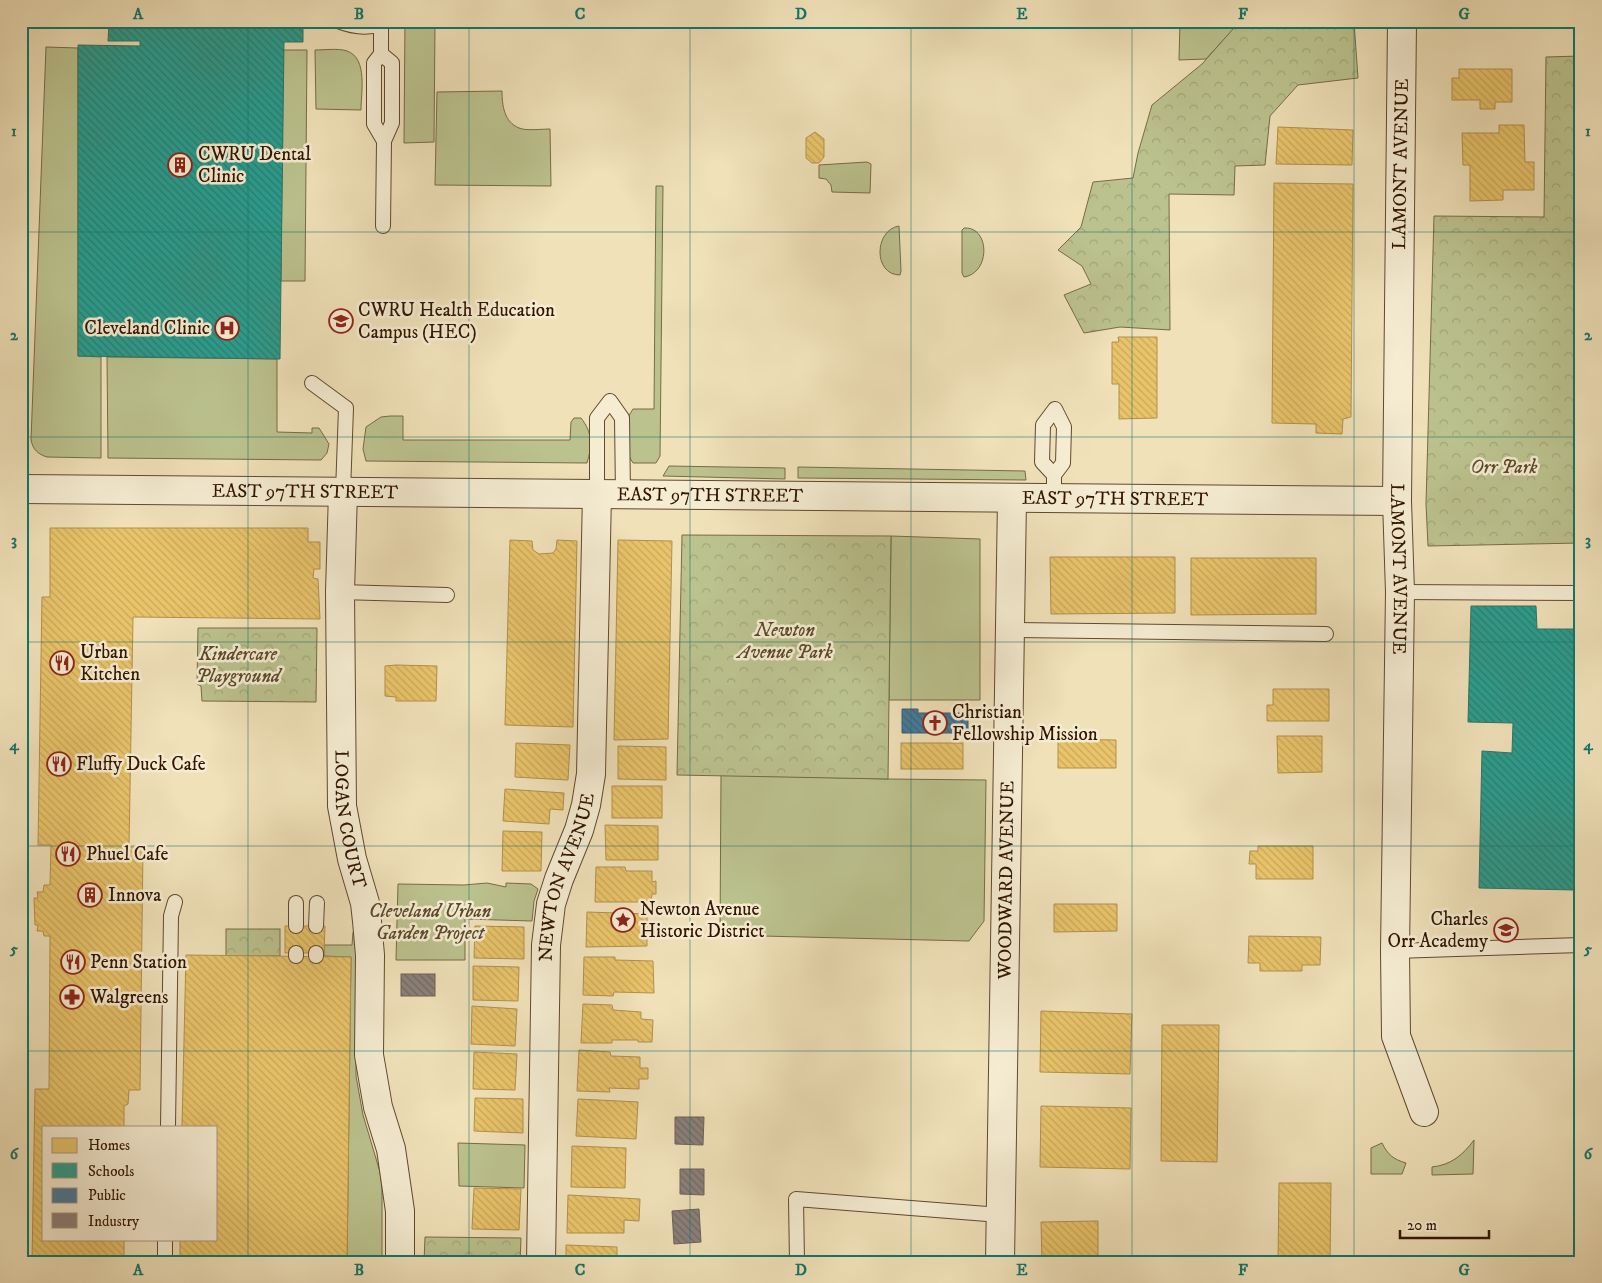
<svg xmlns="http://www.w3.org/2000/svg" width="1602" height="1283" viewBox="0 0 1602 1283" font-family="'IM FELL DW Pica',serif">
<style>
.green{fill:#bbc28e;stroke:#766c47}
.forest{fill:url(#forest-crowns);stroke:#766c47}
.homes{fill:url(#homes-back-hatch);stroke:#b2904a}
.schools{fill:url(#schools-back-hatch);stroke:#2c7464}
.public{fill:url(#public-back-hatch);stroke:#3f5c6e}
.industry{fill:url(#industry-back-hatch);stroke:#706157}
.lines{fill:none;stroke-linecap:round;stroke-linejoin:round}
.service-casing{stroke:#62482e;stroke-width:16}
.minor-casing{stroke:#62482e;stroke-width:30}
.service{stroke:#f5ecd2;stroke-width:14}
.minor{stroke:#f5ecd2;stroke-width:28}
.grid{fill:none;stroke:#0f766e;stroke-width:1;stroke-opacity:0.55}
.labels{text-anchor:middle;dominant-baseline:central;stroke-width:5;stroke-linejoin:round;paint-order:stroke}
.poi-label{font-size:19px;fill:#321500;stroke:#f5ecd2;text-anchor:start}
.street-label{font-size:19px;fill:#321500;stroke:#f5ecd2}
.park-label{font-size:19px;font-style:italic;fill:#5b492b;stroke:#f5ecd2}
.neatline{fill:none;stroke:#0f766e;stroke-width:2}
.grid-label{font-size:16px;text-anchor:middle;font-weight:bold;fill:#0f766e}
</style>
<defs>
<pattern id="forest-crowns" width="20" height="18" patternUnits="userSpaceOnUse" patternTransform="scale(1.25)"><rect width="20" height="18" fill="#bbc28e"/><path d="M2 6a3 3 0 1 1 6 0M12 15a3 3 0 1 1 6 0" fill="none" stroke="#a1a679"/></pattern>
<pattern id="homes-back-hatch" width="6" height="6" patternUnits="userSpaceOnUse" patternTransform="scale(1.25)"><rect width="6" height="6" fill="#e9c46a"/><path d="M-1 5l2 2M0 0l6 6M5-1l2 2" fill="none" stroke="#c8a85a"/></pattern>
<pattern id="schools-back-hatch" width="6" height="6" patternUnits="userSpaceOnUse" patternTransform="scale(1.25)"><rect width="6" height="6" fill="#2a9d8f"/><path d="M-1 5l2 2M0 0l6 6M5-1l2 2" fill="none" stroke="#257f72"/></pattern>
<pattern id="public-back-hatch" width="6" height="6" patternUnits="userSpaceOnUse" patternTransform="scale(1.25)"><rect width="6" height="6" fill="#457b9d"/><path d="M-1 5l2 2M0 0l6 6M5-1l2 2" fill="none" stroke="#3a647e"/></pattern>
<pattern id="industry-back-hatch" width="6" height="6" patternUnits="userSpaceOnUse" patternTransform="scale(1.25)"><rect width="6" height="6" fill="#8a817c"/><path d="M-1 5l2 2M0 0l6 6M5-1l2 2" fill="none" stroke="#716863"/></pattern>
</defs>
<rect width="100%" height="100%" fill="#f0e1b9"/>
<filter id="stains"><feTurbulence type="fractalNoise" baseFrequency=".004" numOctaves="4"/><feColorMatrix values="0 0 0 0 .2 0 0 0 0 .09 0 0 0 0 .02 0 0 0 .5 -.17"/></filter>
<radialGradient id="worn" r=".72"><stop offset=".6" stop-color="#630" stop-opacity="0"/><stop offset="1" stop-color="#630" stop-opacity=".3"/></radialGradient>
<g class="green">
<polygon points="405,21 435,21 434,142 404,143"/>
<polygon points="1180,21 1238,21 1238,24 1206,59 1179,60"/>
<path d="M46,47L78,48V356L101,357V458L47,457C38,454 33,450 31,440Z"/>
<polygon points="283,50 307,50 305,281 281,281"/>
<path d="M315,50C325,50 338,48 347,51C368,58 361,93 361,110L316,109Z"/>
<path d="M502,91C502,105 504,122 519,128C525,131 543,129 550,129L551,186L435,185L437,92Z"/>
<polygon points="867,162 871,164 870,193 832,192 831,185 826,179 819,178 819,165"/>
<polygon points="656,186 663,186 660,456 656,463 633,463 627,453 628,417 633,409 654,409"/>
<path d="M899,226L901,271L900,275C873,275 874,230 899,226Z"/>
<path d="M964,228C990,226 991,273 964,277L962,273V230Z"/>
<polygon points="107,357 277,359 277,432 312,433 312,428 319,428 329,444 327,453 321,460 108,458"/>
<path d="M390,416H403V440H570L571,422L574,418H581C593,433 592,446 587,463L366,461L363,449L366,427L381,417Z"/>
<polygon points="669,466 785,468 785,479 663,476"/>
<polygon points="798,467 1025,471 1026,480 798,478"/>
<polygon points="891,536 980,539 980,700 889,700"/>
<polygon points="721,775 888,779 986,780 984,921 969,941 720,935"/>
<polygon points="487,883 506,887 506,883 531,884 538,889 534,901 532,921 465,919 465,960 396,960 398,884 464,885"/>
<polygon points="353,932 355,932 356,952 356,1076 363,1115 380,1172 382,1187 382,1262 347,1262 351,957 324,956 324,945 352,945"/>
<path d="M1474,1140L1473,1174L1432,1175V1167C1451,1165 1463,1155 1474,1140Z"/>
<polygon points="458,1143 525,1145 524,1188 459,1186"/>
<path d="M1382,1143C1388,1155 1393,1159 1406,1163L1402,1174H1371V1148Z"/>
</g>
<g class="forest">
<polygon points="1240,21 1354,22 1358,78 1298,85 1270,116 1265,165 1235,166 1234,195 1169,194 1170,330 1120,327 1084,333 1064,295 1091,284 1082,266 1058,250 1081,227 1093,182 1133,178 1138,153 1152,105 1202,64"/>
<polygon points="1581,56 1581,543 1428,546 1426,504 1434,216 1544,217 1546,57"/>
<polygon points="682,535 891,536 888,779 677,775"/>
<polygon points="198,628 317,628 316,702 202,701 201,686 197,684"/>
<rect x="226" y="929" width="54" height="27"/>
<polygon points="425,1237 521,1238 520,1262 424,1262"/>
</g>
<g class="homes">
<rect x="899" y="21" width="58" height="7"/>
<polygon points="1459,69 1512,69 1512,102 1495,102 1495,109 1480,109 1480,100 1452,100 1452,78 1459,78"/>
<polygon points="1499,125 1524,125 1525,162 1534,162 1534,190 1503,190 1503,200 1470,201 1470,165 1463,165 1462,133 1499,133"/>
<polygon points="1278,127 1353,130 1352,165 1276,164"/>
<polygon points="815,132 824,139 824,157 819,163 812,163 806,158 806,138"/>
<polygon points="1274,183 1353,184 1351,417 1343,419 1342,434 1316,433 1316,424 1272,423"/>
<polygon points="1118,337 1157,337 1157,418 1119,419 1119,384 1112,384 1112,342 1119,342"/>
<polygon points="50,528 308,528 308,542 320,542 320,569 314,569 313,578 318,579 320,619 133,617 129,847 143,847 140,1090 129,1090 128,1104 124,1106 124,1127 44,1127 44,1239 124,1239 124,1262 32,1262 35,1089 49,1089 50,936 44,936 43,931 37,931 38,925 35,925 34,898 38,898 37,892 43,892 44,885 50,885 51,845 38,845 42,597 50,597"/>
<polygon points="510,540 532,541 533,550 539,554 553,553 556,549 557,540 577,541 573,727 505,725"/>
<polygon points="618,540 672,541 668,739 614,740"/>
<polygon points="1050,557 1175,557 1175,613 1051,614"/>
<polygon points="1191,558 1316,558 1316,614 1191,615"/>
<polygon points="396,665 437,666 436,701 396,701 396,697 385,696 385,666"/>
<polygon points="1273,689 1329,689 1329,721 1267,721 1267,705 1273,705"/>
<polygon points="1277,736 1322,736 1322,772 1278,773"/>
<polygon points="1058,739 1116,740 1116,768 1058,768"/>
<polygon points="516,743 570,745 568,780 515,777"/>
<rect x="901" y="743" width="62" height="26"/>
<polygon points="618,746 666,747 666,780 618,779"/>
<rect x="612" y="786" width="50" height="32"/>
<polygon points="505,789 564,793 563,810 550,809 549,824 503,821"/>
<polygon points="605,825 658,826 658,860 606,860"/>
<polygon points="503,831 542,832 541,871 502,871"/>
<polygon points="1258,846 1313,846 1313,879 1256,879 1256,864 1249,864 1250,851 1258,851"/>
<polygon points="596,867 625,867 626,871 652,871 652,882 656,881 656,894 652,894 651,902 595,902"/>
<polygon points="1054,904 1117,904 1117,931 1054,932"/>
<polygon points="587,912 647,914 647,946 586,947"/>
<polygon points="285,926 325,926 324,953 285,953"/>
<polygon points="475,926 524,927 524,959 474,958"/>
<polygon points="1249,936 1321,937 1320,965 1302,965 1302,971 1260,971 1260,963 1248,963"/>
<polygon points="186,955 351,957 347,1262 180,1262 180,1239 216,1239 216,1127 182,1127"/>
<polygon points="584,957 615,957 615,960 653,961 654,993 614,992 613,996 583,995"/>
<polygon points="473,966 519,967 518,1001 473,1000"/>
<polygon points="583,1004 612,1005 613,1010 641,1012 641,1019 653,1020 652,1042 638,1042 638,1040 612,1040 612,1043 581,1043"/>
<polygon points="472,1006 517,1009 515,1046 471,1044"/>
<polygon points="1041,1011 1132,1014 1130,1074 1040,1072"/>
<polygon points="1162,1025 1219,1025 1217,1162 1161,1161"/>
<polygon points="579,1050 610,1052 611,1056 640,1057 640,1068 648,1068 648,1079 639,1079 639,1089 609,1088 610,1092 577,1091"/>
<polygon points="474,1052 517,1054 515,1090 473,1089"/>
<polygon points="475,1098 523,1099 523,1133 474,1131"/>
<polygon points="578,1099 638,1102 636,1139 576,1136"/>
<polygon points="1041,1106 1131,1108 1130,1169 1040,1167"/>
<polygon points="572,1146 626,1148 625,1188 571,1187"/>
<polygon points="1279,1183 1331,1183 1330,1262 1278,1262"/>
<polygon points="474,1188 521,1189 519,1230 472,1229"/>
<polygon points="568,1195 640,1199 639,1221 624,1220 624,1233 567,1233"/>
<polygon points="1098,1221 1098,1262 1042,1262 1041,1222"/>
<polygon points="566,1245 617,1247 617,1262 566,1262"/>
</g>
<g class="schools">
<polygon points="139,21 283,21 283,25 303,26 303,42 284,42 280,359 78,356 78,45 140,46 140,41 108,41 109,23 139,24"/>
<polygon points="1471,606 1536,606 1537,629 1581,629 1581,864 1576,864 1575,890 1479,888 1482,751 1512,753 1513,723 1468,722"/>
</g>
<polygon class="public" points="902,709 918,709 918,713 968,713 968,733 902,733"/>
<g class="industry">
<rect x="401" y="974" width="34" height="22"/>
<polygon points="675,1117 704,1117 703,1145 675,1144"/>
<polygon points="680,1169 704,1169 704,1195 680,1194"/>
<polygon points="699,1209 701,1242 674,1244 672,1211"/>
</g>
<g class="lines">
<g class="service-casing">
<g id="service">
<path d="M338,21C353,27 366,29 381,24L383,21"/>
<polyline points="381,24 381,54 374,63 374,124 384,141"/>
<polyline points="381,54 392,63 392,123 384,141 383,226"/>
<polyline points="312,383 346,408 343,492"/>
<polyline points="1054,475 1063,463 1064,427 1055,409 1043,425 1042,462 1054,475 1054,499"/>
<polyline points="597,494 597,418 610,401 622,418 623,495"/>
<polyline points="340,592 447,595"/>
<polyline points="1400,592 1581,593"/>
<polyline points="1011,630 1326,634"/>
<polyline points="296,926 296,903"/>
<polyline points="316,926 317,903"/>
<polyline points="1395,951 1581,945"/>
<polyline points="296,956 296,953"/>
<polyline points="316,956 316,953"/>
<polyline points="168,1127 171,916 175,902"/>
<polyline points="165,1262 165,1239"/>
<polyline points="797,1262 796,1199 1000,1215"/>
</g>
</g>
<g class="minor-casing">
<g id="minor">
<path id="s1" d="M1402,21L1397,501L1400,592L1395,951L1396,1036L1424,1112"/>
<path id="s2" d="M21,489L1397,501"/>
<path id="s3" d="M343,492L340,592L342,806L352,859L365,903L367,921L370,955L369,1055L378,1107L391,1149L400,1211V1262"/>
<path id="s4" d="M541,1262L546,945L551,904L559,879L579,830L586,805L591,774L597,494"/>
<path id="s5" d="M1000,1262L1012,499"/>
</g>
</g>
<use href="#service" class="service"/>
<use href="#minor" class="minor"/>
</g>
<path class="grid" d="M248,21V1262M469,21V1262M690,21V1262M911,21V1262M1132,21V1262M1354,21V1262M21,232H1581M21,437H1581M21,642H1581M21,846H1581M21,1051H1581"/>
<defs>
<g id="building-ring" transform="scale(1.25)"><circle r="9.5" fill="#f5ecd2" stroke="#8f2418" stroke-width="1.5"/><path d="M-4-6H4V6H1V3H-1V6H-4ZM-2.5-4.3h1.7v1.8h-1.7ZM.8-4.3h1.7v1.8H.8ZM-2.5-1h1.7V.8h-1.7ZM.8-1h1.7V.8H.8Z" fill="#8f2418"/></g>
<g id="university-ring" transform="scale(1.25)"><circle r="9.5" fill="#f5ecd2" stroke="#8f2418" stroke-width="1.5"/><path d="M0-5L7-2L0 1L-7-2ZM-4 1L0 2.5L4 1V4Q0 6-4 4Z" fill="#8f2418"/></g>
<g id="hospital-ring" transform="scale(1.25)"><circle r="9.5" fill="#f5ecd2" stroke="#8f2418" stroke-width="1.5"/><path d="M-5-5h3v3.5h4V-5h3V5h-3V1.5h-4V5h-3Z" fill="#8f2418"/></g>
<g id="restaurant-ring" transform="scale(1.25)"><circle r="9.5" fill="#f5ecd2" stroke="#8f2418" stroke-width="1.5"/><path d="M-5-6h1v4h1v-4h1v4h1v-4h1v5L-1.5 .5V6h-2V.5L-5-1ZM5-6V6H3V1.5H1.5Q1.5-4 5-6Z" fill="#8f2418"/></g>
<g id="church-ring" transform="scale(1.25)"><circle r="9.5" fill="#f5ecd2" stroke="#8f2418" stroke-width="1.5"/><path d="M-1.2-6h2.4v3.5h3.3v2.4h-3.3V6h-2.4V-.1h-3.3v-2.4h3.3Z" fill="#8f2418"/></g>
<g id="sight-ring" transform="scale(1.25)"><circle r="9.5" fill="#f5ecd2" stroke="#8f2418" stroke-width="1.5"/><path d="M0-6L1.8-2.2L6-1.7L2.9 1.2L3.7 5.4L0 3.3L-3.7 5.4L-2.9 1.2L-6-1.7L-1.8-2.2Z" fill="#8f2418"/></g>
<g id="school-ring" transform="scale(1.25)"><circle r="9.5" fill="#f5ecd2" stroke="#8f2418" stroke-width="1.5"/><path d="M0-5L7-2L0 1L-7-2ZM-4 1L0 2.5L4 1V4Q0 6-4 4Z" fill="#8f2418"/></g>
<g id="pharmacy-ring" transform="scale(1.25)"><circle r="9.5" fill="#f5ecd2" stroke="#8f2418" stroke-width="1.5"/><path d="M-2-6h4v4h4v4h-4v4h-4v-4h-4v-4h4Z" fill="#8f2418"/></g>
</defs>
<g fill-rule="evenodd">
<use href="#building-ring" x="180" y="165"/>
<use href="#university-ring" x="341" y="321"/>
<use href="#hospital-ring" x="227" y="328"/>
<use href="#restaurant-ring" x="62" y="663"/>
<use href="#church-ring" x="935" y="723"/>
<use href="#restaurant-ring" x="59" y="764"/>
<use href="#restaurant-ring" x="68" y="854"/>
<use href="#building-ring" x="90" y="895"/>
<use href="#sight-ring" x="623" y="920"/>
<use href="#school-ring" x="1506" y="930"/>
<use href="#restaurant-ring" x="73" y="962"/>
<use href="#pharmacy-ring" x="72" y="997"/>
</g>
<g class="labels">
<g class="poi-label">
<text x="198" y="154">CWRU Dental<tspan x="198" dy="22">Clinic</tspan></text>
<text x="358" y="310">CWRU Health Education<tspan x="358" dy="22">Campus (HEC)</tspan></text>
<text x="210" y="328" text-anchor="end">Cleveland Clinic</text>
<text x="80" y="652">Urban<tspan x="80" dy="22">Kitchen</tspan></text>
<text x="952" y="712">Christian<tspan x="952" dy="22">Fellowship Mission</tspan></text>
<text x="76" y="764">Fluffy Duck Cafe</text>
<text x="86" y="854">Phuel Cafe</text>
<text x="108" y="895">Innova</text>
<text x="640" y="909">Newton Avenue<tspan x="640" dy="22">Historic District</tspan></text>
<text x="1488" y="919" text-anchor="end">Charles<tspan x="1488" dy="22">Orr Academy</tspan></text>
<text x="90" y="962">Penn Station</text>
<text x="90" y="997">Walgreens</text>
</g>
<g class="street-label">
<text transform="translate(1401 164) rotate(-89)">LAMONT AVENUE</text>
<text stroke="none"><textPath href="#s2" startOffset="284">EAST 97TH STREET</textPath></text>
<text stroke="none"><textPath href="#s2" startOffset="689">EAST 97TH STREET</textPath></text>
<text stroke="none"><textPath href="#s2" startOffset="1094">EAST 97TH STREET</textPath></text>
<text stroke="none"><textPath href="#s1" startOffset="548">LAMONT AVENUE</textPath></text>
<text stroke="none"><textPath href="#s3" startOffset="328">LOGAN COURT</textPath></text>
<text stroke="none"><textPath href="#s4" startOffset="388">NEWTON AVENUE</textPath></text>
<text stroke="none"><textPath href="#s5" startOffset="382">WOODWARD AVENUE</textPath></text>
</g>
<g class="park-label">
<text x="1504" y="467">Orr Park</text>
<text x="785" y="630">Newton<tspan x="785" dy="22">Avenue Park</tspan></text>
<text x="238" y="654">Kindercare<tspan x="238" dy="22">Playground</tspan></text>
<text x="430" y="911">Cleveland Urban<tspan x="430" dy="22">Garden Project</tspan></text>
</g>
</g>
<rect width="1602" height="1283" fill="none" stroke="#f0e1b9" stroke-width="55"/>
<rect x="42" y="1126" width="175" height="115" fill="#f5ecd2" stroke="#a7967e"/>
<rect x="52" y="1138" width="25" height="15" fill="#e9c46a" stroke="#a7967e"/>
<text x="88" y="1150" font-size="15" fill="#321500">Homes</text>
<rect x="52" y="1163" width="25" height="15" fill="#2a9d8f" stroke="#a7967e"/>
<text x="88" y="1176" font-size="15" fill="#321500">Schools</text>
<rect x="52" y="1188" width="25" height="15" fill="#457b9d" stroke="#a7967e"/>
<text x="88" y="1200" font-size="15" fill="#321500">Public</text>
<rect x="52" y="1213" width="25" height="15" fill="#8a817c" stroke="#a7967e"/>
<text x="88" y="1226" font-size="15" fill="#321500">Industry</text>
<path d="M1400 1230v8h89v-8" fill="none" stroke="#321500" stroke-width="2.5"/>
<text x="1407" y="1230" font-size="15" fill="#321500" stroke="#f5ecd2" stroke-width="4" paint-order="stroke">20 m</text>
<rect x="28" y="28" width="1546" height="1228" class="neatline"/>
<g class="grid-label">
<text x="138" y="19">A</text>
<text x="359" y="19">B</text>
<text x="580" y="19">C</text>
<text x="801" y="19">D</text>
<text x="1022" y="19">E</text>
<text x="1243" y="19">F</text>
<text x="1464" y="19">G</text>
<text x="14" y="136">1</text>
<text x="1588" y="136">1</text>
<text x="14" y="340">2</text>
<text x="1588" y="340">2</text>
<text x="14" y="545">3</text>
<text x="1588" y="545">3</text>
<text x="14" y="750">4</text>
<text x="1588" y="750">4</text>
<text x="14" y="954">5</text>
<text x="1588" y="954">5</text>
<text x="14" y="1159">6</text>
<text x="1588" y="1159">6</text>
<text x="138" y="1275">A</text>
<text x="359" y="1275">B</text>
<text x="580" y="1275">C</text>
<text x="801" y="1275">D</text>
<text x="1022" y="1275">E</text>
<text x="1243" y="1275">F</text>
<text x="1464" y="1275">G</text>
</g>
<rect width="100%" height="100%" filter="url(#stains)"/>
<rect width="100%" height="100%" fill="url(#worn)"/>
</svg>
